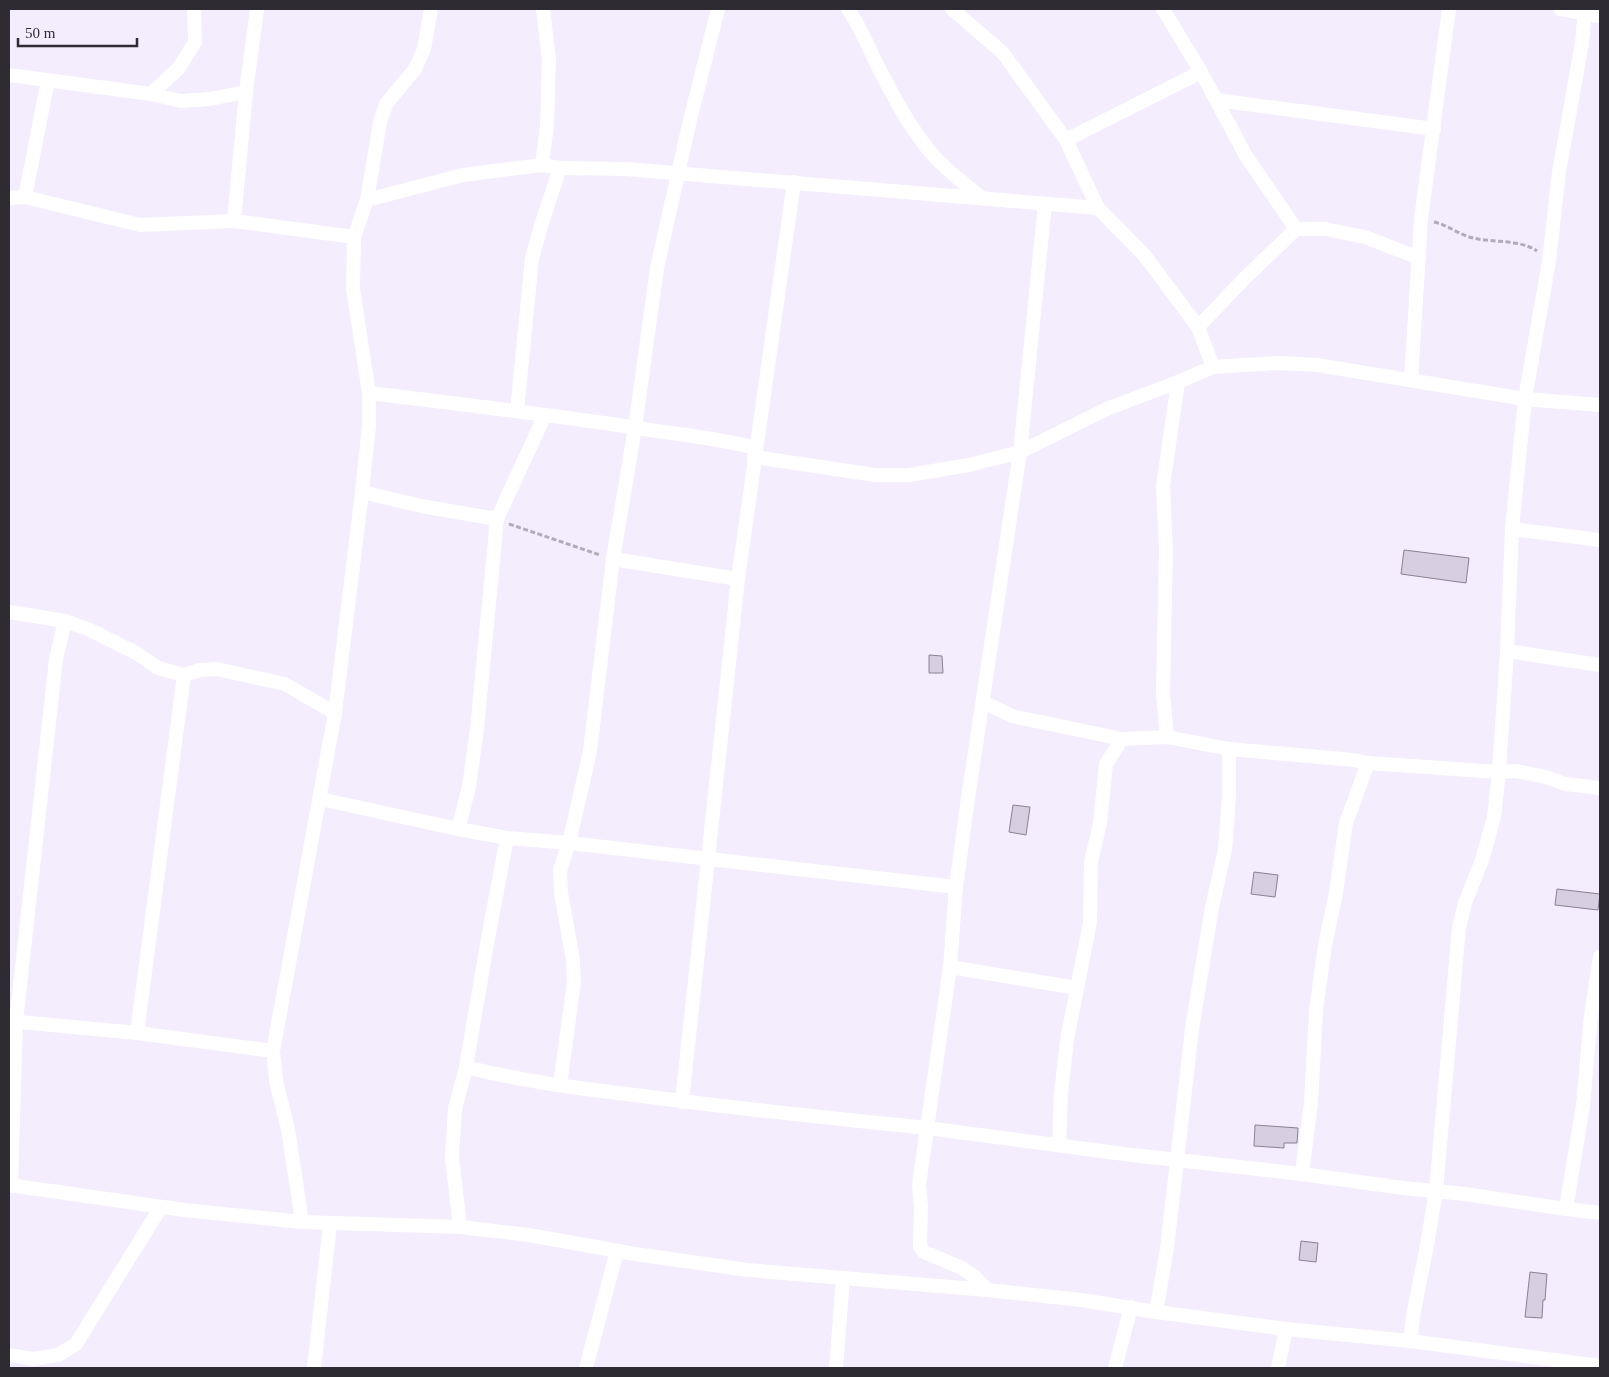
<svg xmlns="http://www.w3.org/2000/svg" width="1609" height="1377" viewBox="0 0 1609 1377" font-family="Georgia,serif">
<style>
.building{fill:#d7cee1;stroke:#8a8294}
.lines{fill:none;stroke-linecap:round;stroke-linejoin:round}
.path{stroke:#b1acba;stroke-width:3;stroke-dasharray:5 2.5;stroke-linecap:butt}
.minor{stroke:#fff;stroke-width:14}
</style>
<rect width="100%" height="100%" fill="#f3edfd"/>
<g class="building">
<polygon points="1404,550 1469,558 1466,583 1401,574"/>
<polygon points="929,655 942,656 943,673 929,673"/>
<polygon points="1013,805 1030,807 1026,835 1009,832"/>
<polygon points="1254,872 1278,875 1275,897 1251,894"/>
<polygon points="1557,889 1600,894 1598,910 1555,905"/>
<polygon points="1255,1125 1298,1128 1297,1143 1284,1143 1284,1148 1254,1146"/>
<polygon points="1301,1241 1318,1243 1316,1262 1299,1260"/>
<polygon points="1530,1272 1547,1274 1545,1300 1543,1300 1542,1318 1525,1317"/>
</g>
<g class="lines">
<g class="path">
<path d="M1434,222C1448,225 1459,235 1473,238C1494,243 1519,239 1537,251"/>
<polyline points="509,524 600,555"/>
</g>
<g class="minor">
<path d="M848,9C862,29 870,52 882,74C896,102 912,131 933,155C947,171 965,184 982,198"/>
<polyline points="952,9 1003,53 1066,140 1098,208 1145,256 1198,327 1213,367"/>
<polyline points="1163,9 1201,72 1246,156 1296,229"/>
<polyline points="1560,9 1600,16"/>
<polyline points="9,75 151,94 181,101 210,99 246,92"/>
<polyline points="151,94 178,69 195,42 194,9"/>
<polyline points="1216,100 1434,129"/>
<polyline points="1066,140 1201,72"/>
<polyline points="542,165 547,125 549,60 543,9"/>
<polyline points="25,197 48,80"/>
<polyline points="9,198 25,197 140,225 234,221 354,237"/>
<polyline points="367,200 463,175 542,165 560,168 626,169 1098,208"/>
<polyline points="234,221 246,92 257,9"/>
<polyline points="1198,327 1245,278 1296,229 1325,229 1365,237 1419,258"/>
<polyline points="1411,380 1421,219 1449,9"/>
<path d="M369,393C461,404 553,415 644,429C681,435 719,438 756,448"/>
<polyline points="517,411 532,258 541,226 560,168"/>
<polyline points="754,457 875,475 909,475 969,465 1020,452 1109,408 1178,382 1213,367 1278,363 1317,365 1525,399 1600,405"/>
<polyline points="362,492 421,506 497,519"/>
<polyline points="1512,529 1600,540"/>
<polyline points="613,559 738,579"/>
<polyline points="9,612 65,621 88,629 138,654 158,668 184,675 200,670 217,669 285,684 335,713"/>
<polyline points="1507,651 1600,665"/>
<polyline points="983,702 1012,716 1122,739 1167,737 1229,749 1353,760 1368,763 1499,772 1516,771 1546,777 1565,784 1600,788"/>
<polyline points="1167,737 1163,694 1166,550 1163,486 1178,382"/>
<polyline points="320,799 458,829 507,838 569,843 956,887"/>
<polyline points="458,829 469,787 477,729 497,519 545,415"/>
<polyline points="1600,957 1591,1015 1583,1105 1566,1209 1600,1213"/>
<polyline points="950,967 1077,988"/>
<polyline points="9,1021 137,1033 273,1051"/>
<polyline points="137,1033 184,675"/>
<path d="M466,1067C525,1082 584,1089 643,1096C737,1109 832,1118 927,1128L950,967L956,887L968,798L1020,452L1045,204"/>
<polyline points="560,1085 574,982 573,960 561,893 560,870 569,843 590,751 613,559 635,428 657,268 690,120 718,9"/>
<polyline points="682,1102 738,579 794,182"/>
<polyline points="1059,1145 1061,1094 1067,1040 1090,922 1091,862 1100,823 1106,764 1122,739"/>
<polyline points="1302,1174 1311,1103 1316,1011 1325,945 1336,893 1346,823 1368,763"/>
<polyline points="9,1185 184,1210 302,1222 460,1227 529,1235 635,1254 748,1270 987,1290 1081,1300 1156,1312 1286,1329 1410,1341 1600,1366"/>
<polyline points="11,1186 16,1022 56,659 65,621"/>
<polyline points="302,1222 288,1129 276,1081 273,1051 335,713 362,492 369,425 369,393 353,289 354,237 367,200 380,122 386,104 415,69 424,49 431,9"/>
<polyline points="460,1227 452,1157 455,1109 466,1067 488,938 507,838"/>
<polyline points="987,1290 975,1277 962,1268 924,1252 920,1246 921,1206 919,1185 927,1128 1132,1155 1302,1174 1403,1188 1465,1194 1566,1209"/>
<polyline points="1156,1312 1167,1248 1192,1029 1212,907 1225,850 1229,796 1229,749"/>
<polyline points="1410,1341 1414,1311 1427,1245 1436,1191 1459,927 1465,903 1482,860 1494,817 1499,772 1507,651 1512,529 1525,399 1549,261 1559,172 1582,43 1585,9"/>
<polyline points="9,1355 34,1359 58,1355 76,1344 161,1207"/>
<polyline points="314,1368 330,1224"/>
<polyline points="586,1368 617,1251"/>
<polyline points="836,1368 843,1278"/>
<polyline points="1115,1368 1131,1307"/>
<polyline points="1278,1368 1286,1329"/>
</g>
</g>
<rect width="1609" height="1377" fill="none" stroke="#2e2b33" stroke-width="20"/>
<path d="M18 38v8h119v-8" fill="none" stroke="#2e2b33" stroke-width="2.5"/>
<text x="25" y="38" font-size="15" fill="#2e2b33" stroke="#f3edfd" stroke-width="4" paint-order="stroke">50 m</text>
</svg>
